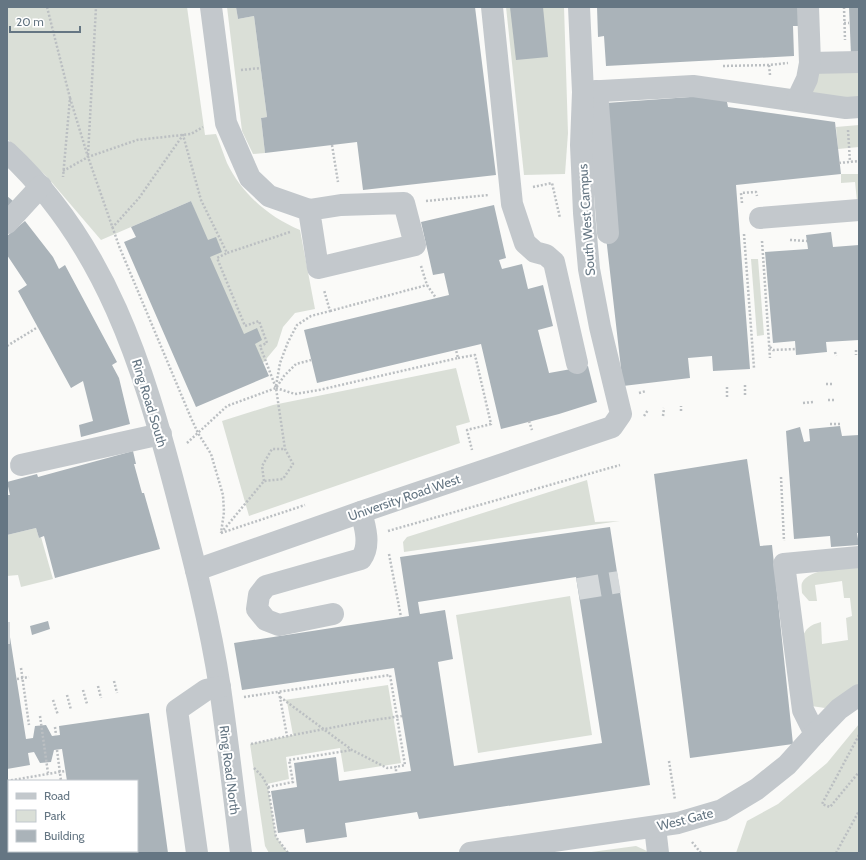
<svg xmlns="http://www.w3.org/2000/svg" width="866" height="860" viewBox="0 0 866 860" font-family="Cabin,sans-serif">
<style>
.green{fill:#dadfd7}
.building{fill:#aab3b9;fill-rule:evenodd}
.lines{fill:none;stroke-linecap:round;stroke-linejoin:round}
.minor-tunnel{stroke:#d5d9db;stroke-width:22;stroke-dasharray:22 11;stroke-linecap:butt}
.path{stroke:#bbbfc2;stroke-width:2.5;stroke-dasharray:2 2;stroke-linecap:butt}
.minor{stroke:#c3c8cc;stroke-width:22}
.labels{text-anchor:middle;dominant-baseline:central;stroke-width:4;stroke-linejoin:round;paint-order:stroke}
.street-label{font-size:13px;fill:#657683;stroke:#fff}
</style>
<rect width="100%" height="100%" fill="#fafaf8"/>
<g class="green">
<path d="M7,7H187L205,135L216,134C220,143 223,153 227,163C242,194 269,217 300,230L315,309L295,313L283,327L277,346L262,364L243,335L208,256L207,242L191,201L101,240L48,178L7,139Z"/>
<polygon points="227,7 236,7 238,19 254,16 267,117 261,118 265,153 253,154 242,131"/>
<polygon points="506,7 564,7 568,133 565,174 524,175"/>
<polygon points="859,68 859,98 808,96 815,72"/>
<polygon points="859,125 859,147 838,149 836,127"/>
<polygon points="841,174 859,174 859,200 857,201 855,182 841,183"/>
<polygon points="751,259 758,259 764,335 757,336"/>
<polygon points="456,368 470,422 456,426 460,443 249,516 222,421 273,405"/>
<polygon points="587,480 595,522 620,521 404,552 403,542 407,537"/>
<polygon points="36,528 39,538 41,537 53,579 21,587 18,575 7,576 7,535"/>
<path d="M859,567V684L825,708L811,706L802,638C806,628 810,625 821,622L822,644L848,640L846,618L852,616L850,598H844L842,581L815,585L817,601H809L802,593C802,590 801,585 802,583C809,568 845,568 859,567Z"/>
<polygon points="570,596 592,735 478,753 456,615"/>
<polygon points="388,685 401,763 344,772 340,748 286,757 289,779 267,784 268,787 276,837 288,853 269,853 265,846 250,744 293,735 287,702 284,700"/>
<polygon points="859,724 859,853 736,853 747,821 778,804 827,763"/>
<polygon points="7,794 9,794 9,851 11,851 11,853 7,853"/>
<polygon points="636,846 647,851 648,853 584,853"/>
</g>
<g class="building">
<polygon points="236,7 475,7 496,175 363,190 357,142 265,153 261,118 267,117 254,16 238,19"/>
<polygon points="510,7 543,7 548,57 516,60"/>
<polygon points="597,7 798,7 799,26 793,26 794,56 606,66 604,36 598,37"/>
<polygon points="849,7 859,7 859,55 851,55"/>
<polygon points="690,97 726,97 728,107 835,122 841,174 736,185 750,369 713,371 712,356 688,358 690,378 623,386 605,228 606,103"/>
<polygon points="7,196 13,201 7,209"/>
<polygon points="191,201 208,240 216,237 222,252 210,257 244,334 257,328 262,340 255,344 269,376 196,407 124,242 136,237 131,227"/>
<polygon points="494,205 506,258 499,260 502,269 522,264 528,289 543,285 553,326 538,330 549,373 588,366 597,402 559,414 501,429 481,344 317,383 304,330 449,295 444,273 433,275 421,222"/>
<polygon points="25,221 53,257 59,269 65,265 117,362 112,365 119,378 130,424 81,437 79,425 93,421 83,381 71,388 18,291 27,285 7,255 7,236"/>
<polygon points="831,232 833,247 859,245 859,340 826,342 827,352 796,355 795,341 773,343 765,252 808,249 806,235"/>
<polygon points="840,426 842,436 859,435 859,533 857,533 859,545 831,547 830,536 794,539 786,431 800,427 804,442 810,441 809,429"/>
<polygon points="133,451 136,464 134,464 142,493 144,493 160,549 55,578 44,536 39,538 36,528 7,535 7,495 10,495 7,482 37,474 38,477"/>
<polygon points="747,459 760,546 772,545 793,744 690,758 654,474"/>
<path d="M610,527L650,785L419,819L417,812L345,823L347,837L306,843L304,829L278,833L271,791L297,787L294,763L336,757L339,781L411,771L394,668L242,690L234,643L409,616L400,557ZM576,577L602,743L454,766L438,662L453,659L445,610L420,614L418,602Z"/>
<polygon points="7,618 26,739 33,738 35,726 46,725 52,736 60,735 59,726 149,713 168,853 56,853 63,851 137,851 137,781 67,781 62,749 54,750 51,762 40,763 34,752 28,753 30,765 7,769"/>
<polygon points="48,621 50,629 32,635 30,626"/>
</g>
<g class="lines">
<g class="minor-tunnel">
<polyline points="578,589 619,582"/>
<polyline points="7,633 10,633"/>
</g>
<g class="path">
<polyline points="47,7 70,98 63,177"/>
<polyline points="844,7 845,40"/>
<polyline points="844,23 849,23"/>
<polyline points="723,66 769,65"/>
<polyline points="241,70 261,68"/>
<polyline points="770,75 769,65 788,63"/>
<polyline points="70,98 88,157 119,246 191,418 198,433 211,454 223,495 224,512 221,533"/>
<polyline points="848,130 850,162"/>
<polyline points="332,145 338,182"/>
<polyline points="88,155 96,7"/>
<polyline points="839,163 859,161"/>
<polyline points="63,171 88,157 137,140 191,134 203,127"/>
<polyline points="533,187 552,183 560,218"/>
<polyline points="426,201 489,195"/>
<polyline points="742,203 741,193 756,192 757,196"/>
<polyline points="112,228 139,198 183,135 201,200 227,253 290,232"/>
<polyline points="744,234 754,368"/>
<polyline points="790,240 807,241"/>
<polyline points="762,241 770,358"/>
<polyline points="421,266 427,285 436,298"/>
<polyline points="330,311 427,285"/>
<polyline points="7,346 38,327"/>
<polyline points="770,347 773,350 796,349"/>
<polyline points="856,350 856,355"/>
<polyline points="835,352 836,356"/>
<polyline points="458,358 475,355 491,424 467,430 472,450"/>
<polyline points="826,384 833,384"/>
<polyline points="745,385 745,395"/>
<polyline points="276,386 280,363 288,342 297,325 311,316 330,311 324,290"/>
<polyline points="727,387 727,399"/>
<polyline points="276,388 295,394 319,390 458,358 456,350"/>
<polyline points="639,393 646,391"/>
<polyline points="828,400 834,400"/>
<polyline points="803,403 813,402"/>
<polyline points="681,411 681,406"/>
<polyline points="644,416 648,410"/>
<polyline points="663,416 664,408"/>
<polyline points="529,421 532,430"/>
<polyline points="830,424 840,424"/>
<polyline points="187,443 227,406 276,388 284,376 296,364 311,360"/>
<polyline points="781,477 784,541"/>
<polyline points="264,481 262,466 272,449 285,449"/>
<polyline points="388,531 620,465"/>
<polyline points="221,533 305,505"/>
<polyline points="221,533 264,481 283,479 293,464 285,449 276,388 260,346 267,343 259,321 245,326 217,258 227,253"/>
<polyline points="389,554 401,617"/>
<polyline points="21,668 29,725"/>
<polyline points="17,679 29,677"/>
<polyline points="114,681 117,693"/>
<polyline points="98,686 101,698"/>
<polyline points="83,690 87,704"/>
<polyline points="279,692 287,736"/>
<polyline points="67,695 71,710"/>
<polyline points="244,697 390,675 405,765 396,767"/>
<polyline points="280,697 352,750 387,768 396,767 396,773"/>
<polyline points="53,700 58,715"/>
<polyline points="40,716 48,773"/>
<polyline points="55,727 56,735"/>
<polyline points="859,735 822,804 830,807 859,772"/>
<polyline points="251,744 293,735 367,721 402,716"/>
<polyline points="57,750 61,781"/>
<polyline points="669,761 675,800"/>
<polyline points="254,768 262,776 268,787 276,837 288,853"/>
<polyline points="7,781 65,771"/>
<polyline points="268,787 293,782 289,760 352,750"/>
<polyline points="7,837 9,838"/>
<polyline points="692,842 701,853"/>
<polyline points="19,853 19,851"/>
<polyline points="836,853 859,811"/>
</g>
<g class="minor">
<polyline points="211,7 226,123 250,178 269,196 309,210 341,205 404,203 415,245 318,268 309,210"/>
<polyline points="492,7 512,204 525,243 535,252 546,255 554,262 577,363"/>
<polyline points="810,63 859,62"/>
<polyline points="597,91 608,233"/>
<polyline points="583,92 693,86 846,108 859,107"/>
<polyline points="797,100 807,79 810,63 808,7"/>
<path d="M7,152C106,244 143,366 176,492C193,557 210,622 220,688C228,743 234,798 241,853"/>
<polyline points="760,218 859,210"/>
<polyline points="7,223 41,186"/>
<polyline points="21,465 161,434"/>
<polyline points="196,570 361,512 612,427 621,414 600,327 589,269 584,213 581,145 583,92 579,7"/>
<path d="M333,614L279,625L266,620L257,609L259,595L266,586L361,559C371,546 365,526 361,512"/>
<polyline points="815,734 803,710 784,564 859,557"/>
<polyline points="655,827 658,853"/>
<polyline points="197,853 177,710 206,690 220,687"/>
<polyline points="470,853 678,823 722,810 757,789 787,765 815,734 839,709 859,695"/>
</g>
</g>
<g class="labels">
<g class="street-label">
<text transform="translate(586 220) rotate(-94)">South West Campus</text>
<text transform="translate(150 403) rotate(73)">Ring Road South</text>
<text transform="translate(404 497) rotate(-19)">University Road West</text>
<text transform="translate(230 770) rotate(83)">Ring Road North</text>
<text transform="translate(685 819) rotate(-14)">West Gate</text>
</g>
</g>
<rect width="866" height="860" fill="none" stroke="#657683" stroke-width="16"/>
<rect x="8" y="780" width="130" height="72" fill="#ffffff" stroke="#c1c8cd"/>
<rect x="16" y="793" width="20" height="6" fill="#c3c8cc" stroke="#c1c8cd"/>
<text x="44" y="800" font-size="12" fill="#657683">Road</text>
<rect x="16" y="810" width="20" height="12" fill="#dadfd7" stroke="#c1c8cd"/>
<text x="44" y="820" font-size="12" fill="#657683">Park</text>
<rect x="16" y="830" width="20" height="12" fill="#aab3b9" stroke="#c1c8cd"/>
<text x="44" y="840" font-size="12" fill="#657683">Building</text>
<path d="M10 26v6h70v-6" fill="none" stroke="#657683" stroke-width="2"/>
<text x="16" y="26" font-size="12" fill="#657683" stroke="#ffffff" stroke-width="3" paint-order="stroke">20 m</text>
</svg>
